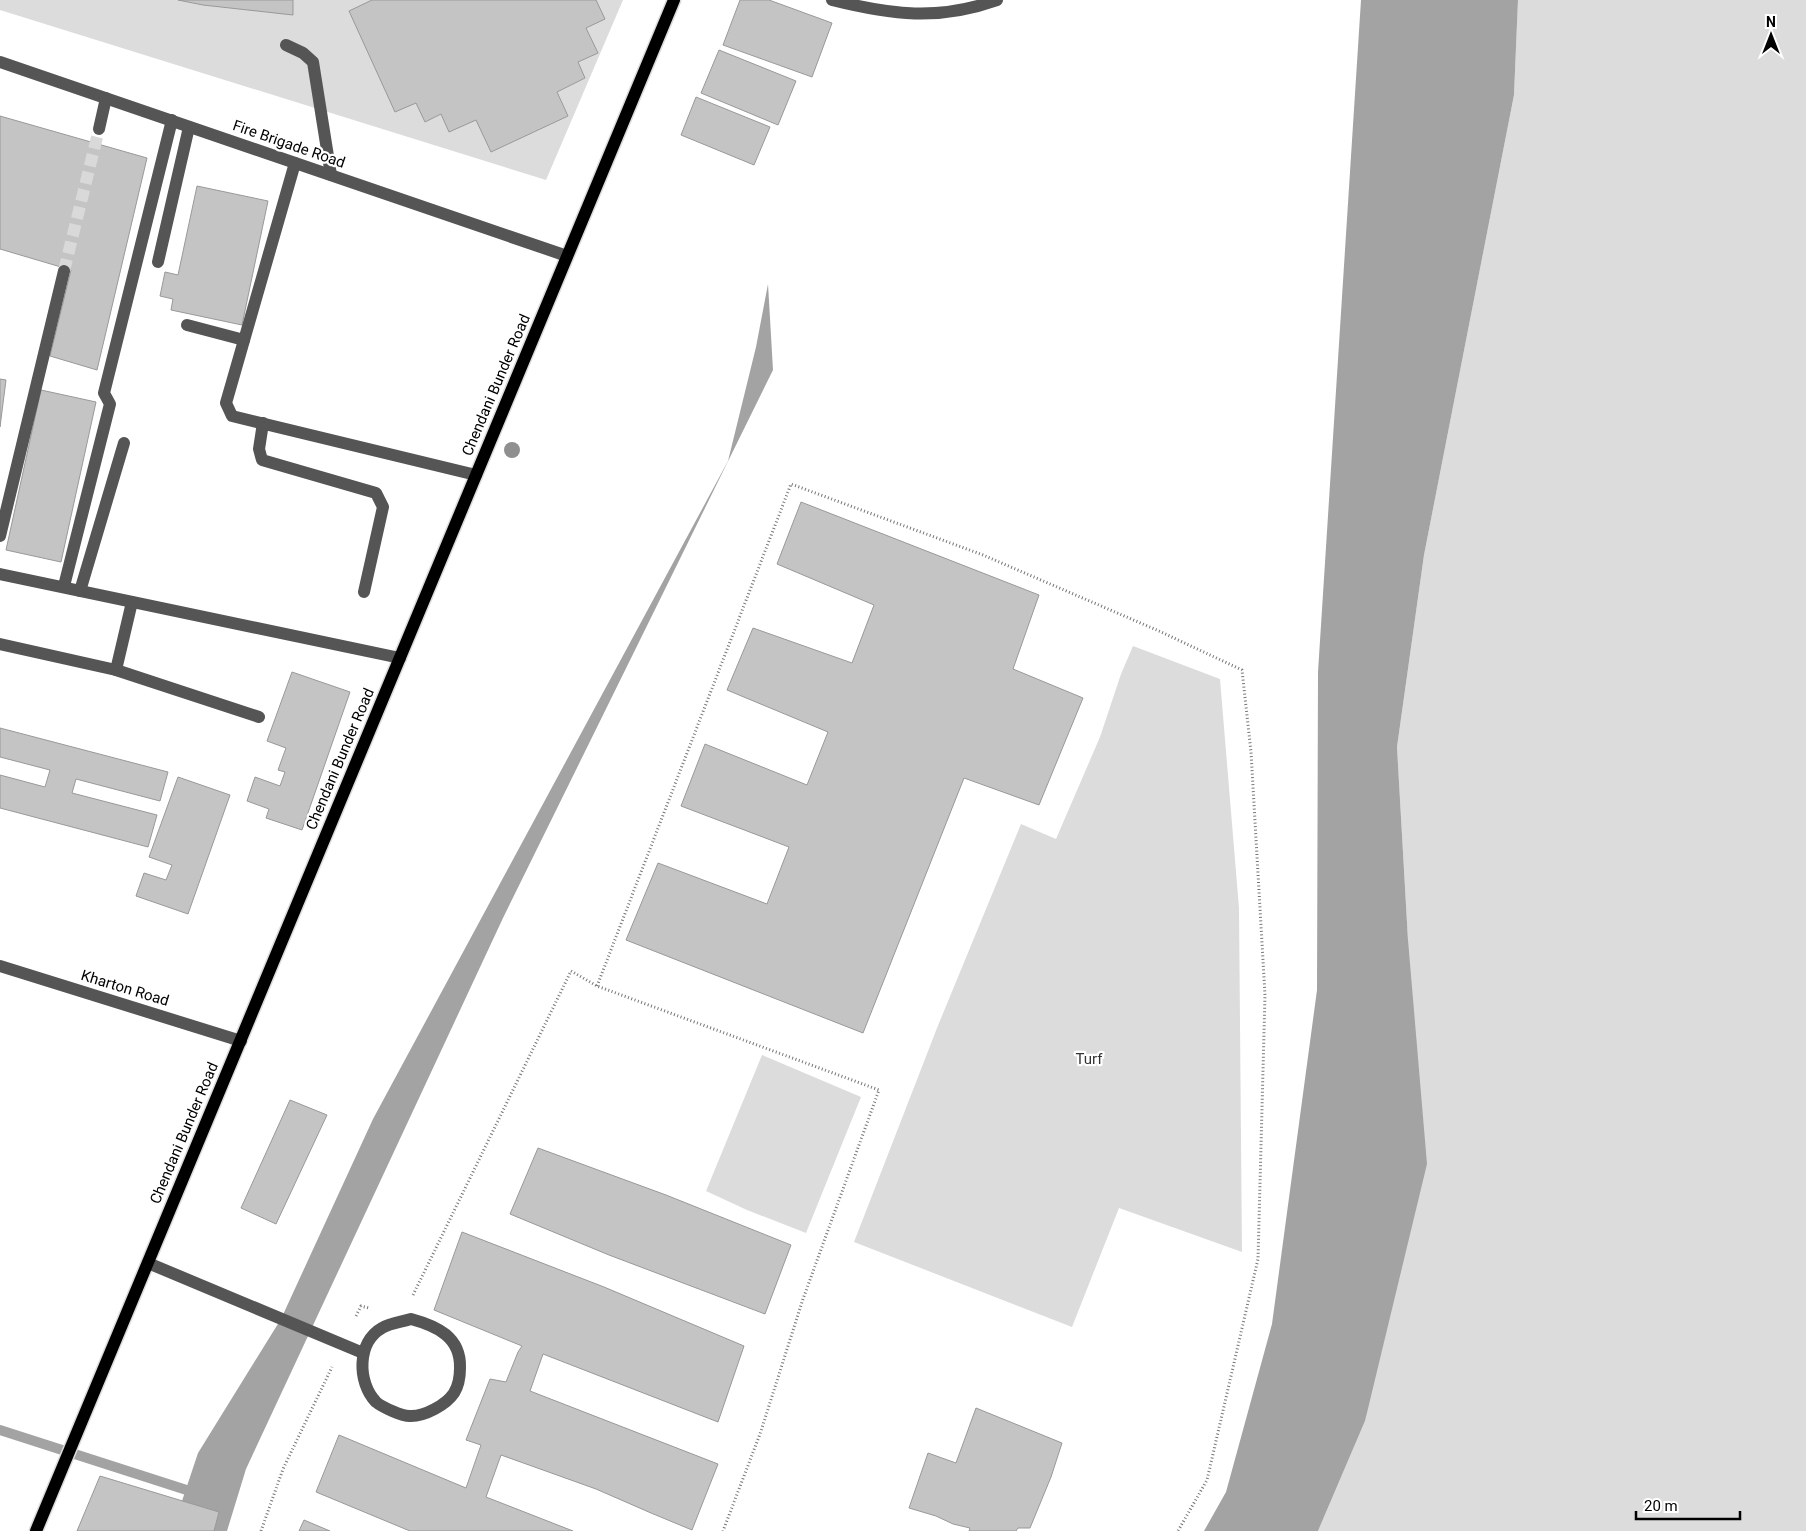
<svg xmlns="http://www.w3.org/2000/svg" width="1806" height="1531" viewBox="0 0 1806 1531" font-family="Roboto,sans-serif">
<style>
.green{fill:#dcdcdc}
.water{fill:#a3a3a3}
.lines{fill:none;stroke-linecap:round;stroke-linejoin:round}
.stream{stroke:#a3a3a3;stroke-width:10}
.building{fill:#c4c4c4;stroke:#999}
.minor-tunnel{stroke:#d9d9d9;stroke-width:12;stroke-dasharray:12 6;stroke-linecap:butt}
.major-casing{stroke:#dbdbdb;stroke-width:15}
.path{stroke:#777;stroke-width:3;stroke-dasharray:1 2.5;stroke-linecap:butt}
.minor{stroke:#555;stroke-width:12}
.major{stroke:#000;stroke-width:12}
.tree{fill:#8f8f8f}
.labels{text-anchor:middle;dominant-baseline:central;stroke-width:4.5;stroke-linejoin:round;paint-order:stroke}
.street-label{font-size:15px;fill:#000;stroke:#fff}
.park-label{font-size:15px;fill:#333;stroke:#fff}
</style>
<rect width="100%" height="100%" fill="#fff"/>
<g class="green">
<polygon points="0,0 623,0 546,180 0,10"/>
<polygon points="1518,0 1806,0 1806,1531 1318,1531 1365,1421 1408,940 1397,747 1424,555 1514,95"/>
<polygon points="1133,646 1220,679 1239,908 1242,1252 1119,1208 1072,1327 854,1242 937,1028 1021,824 1056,839 1100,737 1121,674"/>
<polygon points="762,1055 861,1097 806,1233 747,1210 706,1191"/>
</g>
<g class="water">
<polygon points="1361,0 1518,0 1514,95 1424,555 1397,747 1408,940 1427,1164 1365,1421 1318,1531 1204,1531 1226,1492 1272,1324 1317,990 1318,672"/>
<polygon points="768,284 773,370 503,918 246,1469 227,1531 172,1531 198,1453 281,1319 373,1119 728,461 756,347"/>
</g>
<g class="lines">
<polyline class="stream" points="0,1430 199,1494"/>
</g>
<g class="building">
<polygon points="178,0 293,0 293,15 203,5"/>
<polygon points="372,0 596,0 605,19 586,28 598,53 578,62 585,78 557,92 568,116 491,152 476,120 449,132 441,114 425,122 416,103 395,112 349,11"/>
<polygon points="740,0 769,0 832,23 812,77 723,45"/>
<polygon points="719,50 796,81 778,125 701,93"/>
<polygon points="696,97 770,127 754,165 681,135"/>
<polygon points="0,116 147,158 97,370 50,356 71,270 0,249"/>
<polygon points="197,186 268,201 242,325 171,310 173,299 160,296 165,272 178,275"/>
<polygon points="0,379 6,380 0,427"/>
<polygon points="41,390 96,402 61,562 6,550"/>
<polygon points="801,502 1039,595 1013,669 1083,698 1039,805 964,778 863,1033 626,940 658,863 767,904 789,847 681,806 705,744 807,785 828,732 727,690 753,628 852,663 874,605 777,564"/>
<polygon points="292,672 350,692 302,830 266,818 269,809 247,801 255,777 280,786 285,772 278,770 286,748 267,741"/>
<polygon points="0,728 168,772 160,801 76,779 72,793 157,815 148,847 0,808 0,775 45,787 50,770 0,757"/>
<polygon points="178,777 230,795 188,914 136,896 144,873 166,880 172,865 149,857"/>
<polygon points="290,1100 327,1115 276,1224 241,1208"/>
<polygon points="538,1148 666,1195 791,1245 765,1314 609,1255 510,1214"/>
<polygon points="462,1232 604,1287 744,1346 718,1422 543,1354 530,1391 718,1464 692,1530 651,1513 596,1489 501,1455 486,1497 573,1531 410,1531 316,1492 339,1435 466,1488 481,1445 466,1440 490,1379 506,1382 518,1352 522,1346 434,1310"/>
<polygon points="976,1408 1062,1443 1051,1477 1030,1528 1018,1528 1016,1531 969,1531 970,1528 953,1524 936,1516 909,1508 928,1453 956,1463"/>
<polygon points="100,1476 219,1512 214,1531 77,1531"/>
<polygon points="304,1520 330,1531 299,1531"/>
</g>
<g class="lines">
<polyline class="minor-tunnel" points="64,271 99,129"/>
<g class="major-casing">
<polyline id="major" points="36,1531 674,0"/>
</g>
<g class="path">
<polyline points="597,986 791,484 983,555 1159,631 1242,670 1251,752 1265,995 1258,1259 1207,1480 1178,1531"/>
<polyline points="413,1295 571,971 597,986 879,1090 803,1299 760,1434 723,1531"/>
<polyline points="356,1316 361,1306 369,1308"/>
<polyline points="261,1531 283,1469 332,1367"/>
</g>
<g class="minor">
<path d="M832,0C892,15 938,21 997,0"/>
<polyline points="286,45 303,53 313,62 331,175"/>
<polyline points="0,62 567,256"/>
<polyline points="99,129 106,98"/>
<polyline points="295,163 226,403 232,416 476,475"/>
<polyline points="158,262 189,127"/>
<polyline points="187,325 244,340"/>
<polyline points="263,423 259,449 262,460 376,493 383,507 364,592"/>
<polyline points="0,536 64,271"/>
<polyline points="0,574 400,658"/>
<polyline points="64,586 110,404 104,393 172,120"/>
<polyline points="80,591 124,443"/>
<polyline points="132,602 116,670 259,717"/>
<polyline points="0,644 116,670"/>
<polyline points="0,966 241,1041"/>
<polyline points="148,1263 363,1353"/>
<path d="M411,1319C437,1326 461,1337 460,1368C460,1377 459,1385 454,1393C446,1405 425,1416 411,1416C403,1417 382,1407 376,1402C357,1382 357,1342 382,1328C390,1323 402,1322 411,1319Z"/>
</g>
<use href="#major" class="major"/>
</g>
<circle class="tree" cx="512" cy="450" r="8"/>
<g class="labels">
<g class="street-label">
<text transform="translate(289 144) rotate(19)">Fire Brigade Road</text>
<text transform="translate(496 385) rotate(-67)">Chendani Bunder Road</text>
<text transform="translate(340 759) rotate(-67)">Chendani Bunder Road</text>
<text transform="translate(125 988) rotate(17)">Kharton Road</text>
<text transform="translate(184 1133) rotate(-67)">Chendani Bunder Road</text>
</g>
<g class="park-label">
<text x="1089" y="1059">Turf</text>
</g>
</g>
<g transform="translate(1771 35)" stroke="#ffffff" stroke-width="4" paint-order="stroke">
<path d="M0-4L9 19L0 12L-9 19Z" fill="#000000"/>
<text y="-8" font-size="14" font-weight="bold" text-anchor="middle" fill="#000000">N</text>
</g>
<path d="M1636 1511v8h104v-8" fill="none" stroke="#000000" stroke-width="2.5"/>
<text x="1644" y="1511" font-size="15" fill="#000000" stroke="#ffffff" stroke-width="4" paint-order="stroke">20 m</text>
</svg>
